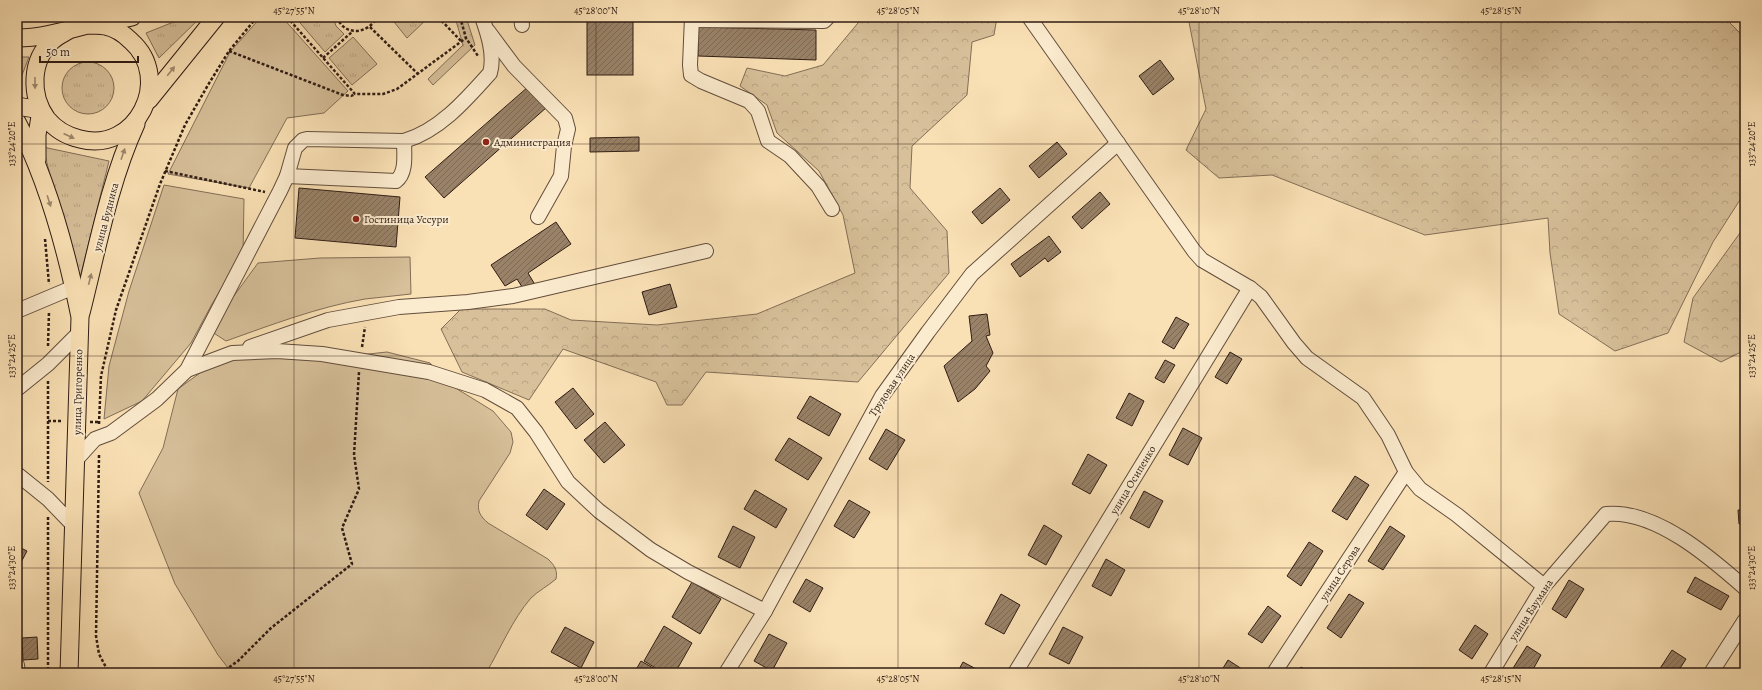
<svg xmlns="http://www.w3.org/2000/svg" width="1762" height="690" viewBox="0 0 1762 690" font-family="Alegreya,serif">
<style>
.grass{fill:url(#grass-tufts);stroke:#836e57}
.forest{fill:url(#forest-crowns);stroke:#836e57}
.park{fill:#d7c09a;stroke:#836e57}
.building{fill:url(#building-hatch);stroke:#2f1c14}
.lines{fill:none;stroke-linecap:round;stroke-linejoin:round}
.minor-casing{stroke:#624d3c;stroke-width:16}
.major-casing{stroke:#2f1c14;stroke-width:19}
.path{stroke:#2f1c14;stroke-width:2.5;stroke-dasharray:3 2;stroke-linecap:butt}
.minor{stroke:#fceccf;stroke-width:14}
.major{stroke:#fae1b5;stroke-width:17}
.oneway{fill:#9f886d}
.ticks{fill:none;stroke:#2f1c14;stroke-width:1;stroke-opacity:0.45}
.poi-dot{fill:#8f2418;stroke:#fceccf;stroke-width:1.5}
.labels{text-anchor:middle;dominant-baseline:central;stroke-width:4;stroke-linejoin:round;paint-order:stroke}
.poi-label{font-size:11px;fill:#2f1c14;stroke:#fceccf;text-anchor:start}
.street-label{font-size:11px;fill:#2f1c14;stroke:#fceccf}
.neatline{fill:none;stroke:#2f1c14;stroke-width:1.5}
.ticks-label{font-size:10px;text-anchor:middle;fill:#2f1c14}
</style>
<defs>
<pattern id="grass-tufts" width="24" height="20" patternUnits="userSpaceOnUse"><rect width="24" height="20" fill="#d7c09a"/><path d="M3 7l-1-3M5 7V3M7 7l1-3M15 17l-1-3M17 17v-4M19 17l1-3" fill="none" stroke="#b9a484"/></pattern>
<pattern id="forest-crowns" width="20" height="18" patternUnits="userSpaceOnUse"><rect width="20" height="18" fill="#d7c09a"/><path d="M2 6a3 3 0 1 1 6 0M12 15a3 3 0 1 1 6 0" fill="none" stroke="#b9a484"/></pattern>
<pattern id="building-hatch" width="6" height="6" patternUnits="userSpaceOnUse"><rect width="6" height="6" fill="#998268"/><path d="M-1 1l2-2M0 6l6-6M5 7l2-2" fill="none" stroke="#7d6a54"/></pattern>
</defs>
<rect width="100%" height="100%" fill="#fae1b5"/>
<filter id="stains"><feTurbulence type="fractalNoise" baseFrequency=".005" numOctaves="4"/><feColorMatrix values="0 0 0 0 .2 0 0 0 0 .09 0 0 0 0 .02 0 0 0 .5 -.17"/></filter>
<radialGradient id="worn" r=".72"><stop offset=".6" stop-color="#630" stop-opacity="0"/><stop offset="1" stop-color="#630" stop-opacity=".3"/></radialGradient>
<g class="grass">
<polygon points="186,17 201,17 159,58 146,33"/>
<polygon points="295,17 333,17 336,26 344,34 325,52"/>
<path d="M346,17H367C361,24 352,24 346,17Z"/>
<polygon points="390,17 429,17 407,38"/>
<polygon points="455,17 466,17 475,45 433,85 428,79 463,45"/>
<polygon points="353,37 377,64 352,85 329,58"/>
<polygon points="17,57 29,57 17,88"/>
<circle cx="88" cy="88" r="26"/>
<polygon points="43,147 109,161 78,286"/>
</g>
<g class="forest">
<polygon points="863,17 997,17 994,35 972,42 967,95 912,146 910,188 947,231 949,273 858,382 706,372 682,405 667,405 656,382 563,349 529,400 462,372 441,329 461,309 545,309 571,320 657,325 757,314 855,273 843,215 819,171 777,133 767,105 740,86 747,68 785,76 823,65"/>
<polygon points="1188,17 1724,17 1745,38 1745,192 1713,242 1668,333 1615,351 1559,314 1550,253 1548,218 1425,235 1272,175 1219,178 1186,150 1206,109"/>
<polygon points="1745,226 1745,350 1721,362 1684,342 1693,298"/>
</g>
<g class="park">
<polygon points="261,17 282,17 348,91 324,113 287,118 249,188 168,174 230,52"/>
<polygon points="164,185 244,199 243,253 212,304 191,343 142,401 104,419 109,366 129,291"/>
<path d="M410,257L411,294C396,296 380,297 365,299C318,307 271,325 226,341L209,330L258,263L320,258Z"/>
<path d="M266,347L359,355L387,352L430,363L449,384L493,411L511,432L513,442L510,453L479,501C477,511 480,516 488,523L548,559C554,565 558,570 556,579C548,586 538,591 531,598C512,620 501,648 486,673H232L218,655L175,584L139,493L163,448L178,389L204,370Z"/>
</g>
<g class="building">
<rect x="587" y="17" width="46" height="58"/>
<polygon points="698,27 816,30 816,60 698,56"/>
<polygon points="1160,60 1174,79 1153,95 1139,76"/>
<polygon points="529,86 547,107 444,198 425,177"/>
<polygon points="639,137 639,151 590,152 590,138"/>
<polygon points="1057,142 1067,154 1039,178 1029,166"/>
<polygon points="299,188 400,197 396,247 295,238"/>
<polygon points="1000,188 1010,200 982,224 972,212"/>
<polygon points="1100,192 1110,204 1082,229 1072,217"/>
<polygon points="556,222 571,244 528,273 534,283 524,290 517,279 505,286 491,265"/>
<polygon points="1049,236 1061,252 1048,262 1045,258 1020,277 1011,264"/>
<polygon points="670,284 677,307 649,315 642,292"/>
<polygon points="987,314 990,335 986,336 993,353 986,366 990,371 975,389 958,402 944,366 972,341 969,316"/>
<polygon points="1176,317 1189,324 1174,349 1162,342"/>
<polygon points="1230,352 1242,359 1227,384 1215,377"/>
<polygon points="1165,360 1175,365 1164,383 1155,378"/>
<polygon points="573,388 594,414 576,429 555,402"/>
<polygon points="1129,393 1144,401 1132,426 1116,418"/>
<polygon points="810,396 841,414 829,436 797,418"/>
<polygon points="605,422 625,445 604,463 584,440"/>
<polygon points="17,427 19,427 20,445 17,445"/>
<polygon points="1183,428 1202,438 1188,465 1169,455"/>
<polygon points="886,429 905,440 887,470 869,459"/>
<polygon points="789,438 822,458 808,480 775,460"/>
<polygon points="1088,454 1107,465 1090,494 1072,484"/>
<polygon points="1355,476 1369,485 1347,520 1332,511"/>
<polygon points="544,489 565,504 547,530 526,515"/>
<polygon points="755,490 787,509 776,528 744,509"/>
<polygon points="1144,491 1163,501 1149,528 1130,518"/>
<polygon points="849,500 870,512 854,538 834,526"/>
<polygon points="1738,510 1745,510 1745,524 1739,524"/>
<polygon points="1044,525 1062,536 1046,565 1028,555"/>
<polygon points="733,526 755,537 740,568 718,557"/>
<polygon points="1390,526 1405,536 1383,570 1368,561"/>
<polygon points="1309,542 1323,551 1301,586 1287,576"/>
<polygon points="17,546 27,551 17,570"/>
<polygon points="1106,559 1125,570 1111,596 1092,586"/>
<polygon points="1695,577 1729,596 1721,610 1687,592"/>
<polygon points="806,579 823,588 810,612 793,602"/>
<polygon points="1569,580 1584,589 1566,618 1552,609"/>
<polygon points="692,582 721,599 700,634 672,617"/>
<polygon points="17,583 21,585 17,592"/>
<polygon points="1001,594 1020,605 1004,634 985,624"/>
<polygon points="1349,594 1364,603 1341,638 1327,628"/>
<polygon points="17,598 22,601 17,611"/>
<polygon points="1268,606 1281,616 1262,643 1248,634"/>
<polygon points="1475,625 1488,634 1472,659 1459,650"/>
<polygon points="664,626 692,643 675,673 664,673 644,661"/>
<polygon points="565,627 594,642 581,668 551,652"/>
<polygon points="1063,627 1083,637 1069,664 1049,654"/>
<polygon points="769,634 787,643 772,671 754,661"/>
<polygon points="37,637 38,659 23,660 22,638"/>
<polygon points="1527,646 1541,655 1531,673 1510,673"/>
<polygon points="1672,650 1686,659 1677,673 1657,673"/>
<polygon points="1228,660 1242,669 1239,673 1220,673"/>
<polygon points="641,661 662,673 634,673"/>
<polygon points="963,662 982,672 981,673 957,673"/>
<polygon points="1301,667 1310,673 1297,673"/>
</g>
<g class="lines">
<g class="minor-casing">
<g id="minor">
<polyline points="521,17 522,25"/>
<polyline points="692,17 690,65 691,75 701,81 749,101 758,111 768,141 790,156 818,186 832,209"/>
<polyline points="1029,17 1194,251 1202,260 1250,288 1261,297 1294,343 1307,358 1363,398 1388,435 1406,472 1420,489 1457,515 1544,586"/>
<polyline points="692,20 824,21 828,17"/>
<polyline points="488,31 514,66 565,118 568,129 564,146 561,176 538,217"/>
<path d="M287,176L396,181C407,173 404,153 404,141"/>
<polyline points="17,311 74,287"/>
<polyline points="250,347 328,320 399,307 468,302 513,296 706,251"/>
<polyline points="187,370 232,353 277,351 322,354 429,372 485,390 517,408 536,432 568,482 599,511 651,550 688,572 765,611"/>
<polyline points="17,389 48,364 79,333"/>
<path d="M76,460L95,439L111,433L157,399L187,370L280,191L287,176L295,148L303,140L307,139L404,141C439,131 466,100 490,73C495,55 488,34 482,17"/>
<polyline points="17,474 48,499 74,526"/>
<polyline points="17,665 18,673"/>
<polyline points="726,673 765,611 882,396 928,332 972,274 1118,143"/>
<polyline points="1015,673 1250,288"/>
<polyline points="1274,673 1406,472"/>
<path d="M1491,673L1544,586L1606,514C1655,509 1711,558 1745,588"/>
<polyline points="1711,673 1745,620"/>
</g>
</g>
<g class="major-casing">
<g id="major">
<polyline points="99,24 132,17"/>
<path d="M17,38C41,38 64,31 87,25C93,25 99,25 105,26C115,28 124,34 131,41C174,79 136,154 80,139C67,136 56,130 47,119C30,96 30,60 53,40C58,36 64,33 69,30"/>
<polyline points="149,100 216,17"/>
<polyline points="17,106 41,110"/>
<path d="M17,122C48,180 67,253 80,317L69,673"/>
<polyline points="37,160 37,135 41,110"/>
<path d="M81,313C97,250 109,183 136,124"/>
</g>
</g>
<g class="path">
<polyline points="287,17 355,94 383,94 397,89 466,38"/>
<path d="M337,17C344,37 369,34 377,17"/>
<polyline points="438,17 461,41"/>
<polyline points="460,17 466,38 478,56"/>
<polyline points="370,27 418,74"/>
<polyline points="229,51 343,95 351,96 355,94"/>
<polyline points="323,58 353,31"/>
<polyline points="165,171 265,192"/>
<polyline points="45,239 49,284"/>
<polyline points="48,346 49,311"/>
<polyline points="362,347 365,327"/>
<polyline points="48,381 48,482"/>
<polyline points="48,421 63,421"/>
<polyline points="90,422 99,422"/>
<polyline points="99,424 101,376 116,310 160,184 185,125 208,85 229,51 257,17"/>
<polyline points="99,455 96,636 99,654 109,673"/>
<polyline points="48,517 48,673"/>
<polyline points="225,670 238,661 271,628 352,564 342,528 359,489 354,455 359,372"/>
</g>
<use href="#minor" class="minor"/>
<use href="#major" class="major"/>
</g>
<defs><path id="oneway-solid" d="M-6-.8H1V-3.2L6.5 0L1 3.2V.8H-6Z"/></defs>
<g class="oneway">
<use href="#oneway-solid" transform="translate(171 71) rotate(-51)"/>
<use href="#oneway-solid" transform="translate(35 83) rotate(90)"/>
<use href="#oneway-solid" transform="translate(69 136) rotate(24)"/>
<use href="#oneway-solid" transform="translate(123 154) rotate(-71)"/>
<use href="#oneway-solid" transform="translate(49 201) rotate(72)"/>
<use href="#oneway-solid" transform="translate(90 279) rotate(-76)"/>
</g>
<path class="ticks" d="M294,17V673M596,17V673M898,17V673M1199,17V673M1501,17V673M17,144H1745M17,356H1745M17,568H1745"/>
<g class="poi-dot">
<circle cx="486" cy="142" r="4"/>
<circle cx="356" cy="219" r="4"/>
</g>
<g class="labels">
<g class="poi-label">
<text x="494" y="142">Администрация</text>
<text x="364" y="219">Гостиница Уссури</text>
</g>
<g class="street-label">
<text transform="translate(106 217) rotate(-75)">улица Будника</text>
<text transform="translate(892 385) rotate(-56)">Трудовая улица</text>
<text transform="translate(78 392) rotate(-89)">улица Григоренко</text>
<text transform="translate(1133 480) rotate(-59)">улица Осипенко</text>
<text transform="translate(1340 573) rotate(-57)">улица Серова</text>
<text transform="translate(1531 610) rotate(-57)">улица Баумана</text>
</g>
</g>
<rect width="1762" height="690" fill="none" stroke="#fae1b5" stroke-width="44"/>
<path d="M40 56v6h98v-6" fill="none" stroke="#2f1c14" stroke-width="2"/>
<text x="46" y="56" font-size="12" fill="#2f1c14" stroke="#fceccf" stroke-width="3" paint-order="stroke">50 m</text>
<rect x="22" y="22" width="1718" height="646" class="neatline"/>
<g class="ticks-label">
<text x="294" y="14">45°27'55"N</text>
<text x="596" y="14">45°28'00"N</text>
<text x="898" y="14">45°28'05"N</text>
<text x="1199" y="14">45°28'10"N</text>
<text x="1501" y="14">45°28'15"N</text>
<text transform="translate(1751 144) rotate(-90)" y="4">133°24'20"E</text>
<text transform="translate(11 144) rotate(-90)" y="4">133°24'20"E</text>
<text transform="translate(1751 356) rotate(-90)" y="4">133°24'25"E</text>
<text transform="translate(11 356) rotate(-90)" y="4">133°24'25"E</text>
<text transform="translate(1751 568) rotate(-90)" y="4">133°24'30"E</text>
<text transform="translate(11 568) rotate(-90)" y="4">133°24'30"E</text>
<text x="294" y="682">45°27'55"N</text>
<text x="596" y="682">45°28'00"N</text>
<text x="898" y="682">45°28'05"N</text>
<text x="1199" y="682">45°28'10"N</text>
<text x="1501" y="682">45°28'15"N</text>
</g>
<rect width="100%" height="100%" filter="url(#stains)"/>
<rect width="100%" height="100%" fill="url(#worn)"/>
</svg>
